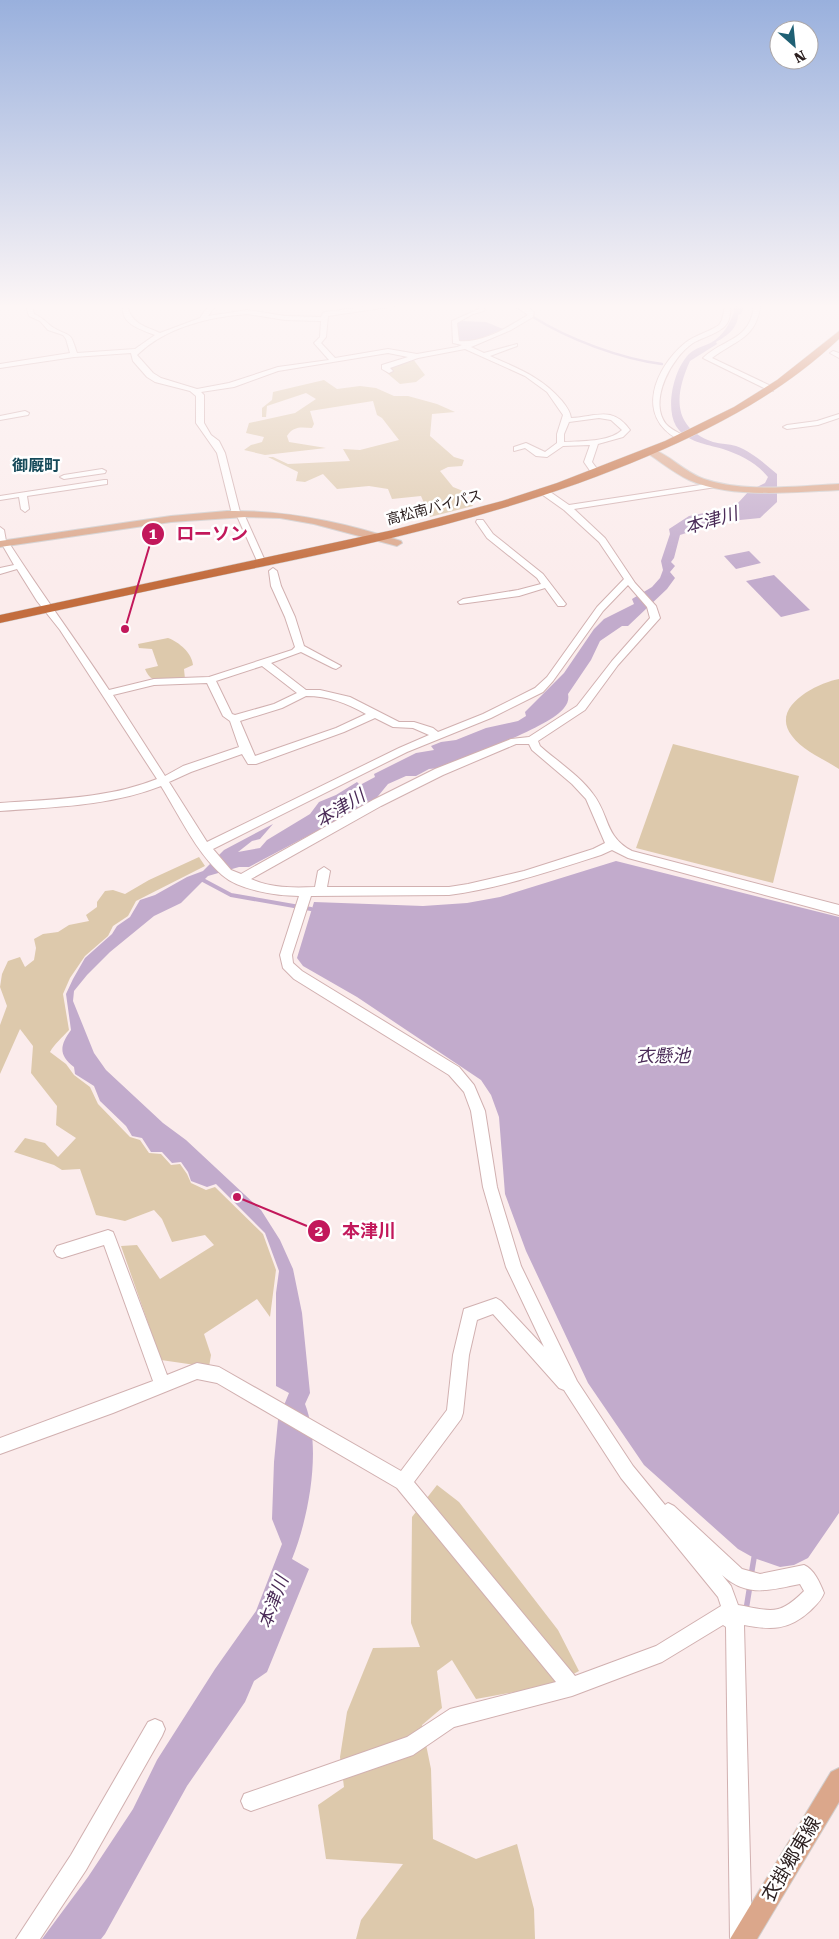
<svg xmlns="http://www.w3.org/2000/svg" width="839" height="1939" viewBox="0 0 839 1939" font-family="'Roboto Serif','Noto Sans JP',serif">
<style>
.green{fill:#ddc9ac}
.water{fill:#c2abcc}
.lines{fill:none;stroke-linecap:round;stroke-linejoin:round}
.stream-far2{stroke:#c2abcc;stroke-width:2.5}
.stream-far1{stroke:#c2abcc;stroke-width:4}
.stream{stroke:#c2abcc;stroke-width:5.5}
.minor-casing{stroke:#d1b0b0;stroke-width:2}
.major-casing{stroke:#d1cece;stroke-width:2}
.highway-casing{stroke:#d1cece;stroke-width:1}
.minor{fill:#fff;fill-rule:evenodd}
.major{fill:#dba78b;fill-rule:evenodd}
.highway{fill:#c36d3e;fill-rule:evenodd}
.labels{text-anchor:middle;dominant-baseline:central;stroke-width:5;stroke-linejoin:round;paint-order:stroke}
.far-street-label{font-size:14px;fill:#2c2020;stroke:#fff}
.far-quarter-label{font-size:16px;font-weight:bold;fill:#154959;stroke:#fff}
.water-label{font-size:18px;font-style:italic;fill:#4b2c58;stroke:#fff}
.near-street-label{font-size:19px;fill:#2c2020;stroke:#fff}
.leader{fill:none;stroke:#c2185b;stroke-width:2}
.callout-dot{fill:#c2185b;stroke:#fff;stroke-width:2}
.mark-label{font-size:15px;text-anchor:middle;font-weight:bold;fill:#fff}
.callout-label{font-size:18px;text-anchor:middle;font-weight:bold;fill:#c2185b;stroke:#fff;stroke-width:5;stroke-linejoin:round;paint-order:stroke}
</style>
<rect width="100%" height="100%" fill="#fbecec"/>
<g class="green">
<polygon points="413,359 425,375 416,382 400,384 381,368"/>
<path d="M324,380L337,389L360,386L376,388L394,396H408L437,404L455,412L432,414L430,436L454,457L464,460L462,466L448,467L440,471L453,487L463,491L473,506L430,517L421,496L392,499L388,489L369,486L337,489L323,474L305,482L296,481L298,472L268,457H273L288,464L350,461L343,449L360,450L399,440L382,418L377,415L373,401L310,411L314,424L312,428C301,427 293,426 287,436L289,442L326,448L265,455L244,450L251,445L262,442L264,437L246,433L249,423L295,413L316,399L306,393L267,406L266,417H262V408L272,400L273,392Z"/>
<path d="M168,638C179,642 192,653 193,665L184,669L185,679C168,680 152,687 145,669L158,666L152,649L139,648L138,644Z"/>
<path d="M839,679V769C824,759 803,751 792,736C769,707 817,683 839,679Z"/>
<polygon points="673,744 799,776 773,883 636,848"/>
<path d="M199,857L205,866L136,901L128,916L113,926L108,936L85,956L70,978L63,994L69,1030C62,1038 55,1043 50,1052L66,1064L74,1075L90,1087L98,1104L130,1137L140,1140L149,1153L161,1154L171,1165L180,1164L187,1174L191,1183L206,1190L215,1187L263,1234L276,1270L270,1317L257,1299L204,1334L211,1355L209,1367L161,1360L121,1246L137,1245L160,1279L214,1245L205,1235L172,1242L162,1219L154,1210L125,1221L96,1215L80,1169L62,1170L54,1165L14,1152L25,1138L45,1143L58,1157L76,1138L56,1125L57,1106L31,1073L33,1046L20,1029L0,1074V1025L7,1006L0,987L2,974L8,961L20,957L25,967L34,960L36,948L34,939L43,934L58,932L69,925L89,921L86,915L97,907V902L105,891L113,890L125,894L149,880Z"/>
<polygon points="437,1485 459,1502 558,1630 579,1671 553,1685 476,1699 452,1660 437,1671 442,1708 422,1725 431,1769 433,1839 476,1859 517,1844 534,1909 535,1939 356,1939 361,1920 403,1864 326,1859 318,1805 344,1787 340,1757 347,1712 373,1648 420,1647 411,1623 412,1517"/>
</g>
<g class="water">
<path d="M733,306H744L741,314L738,315C738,328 727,336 716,342L717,344L690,361C675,394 671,427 713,442C721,444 729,444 736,446C752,452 764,463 777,474V502L760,518L720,522L680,535L674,558L671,562L675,566L670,572L675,578L667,589L628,626H622L600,641L591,660L568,694C569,699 568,703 564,708C550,727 466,757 440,768L429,769L416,776H406L388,784L374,801L249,867H239L208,876L181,903L154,916L110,952L87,975L74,991L73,1001L94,1053L106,1070L163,1123L186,1140L261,1210L280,1240L293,1269L302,1313L310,1393L305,1404C322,1447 309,1517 292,1559L309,1569L267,1672L254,1681L245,1702L187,1786L105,1934L101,1939H42L88,1877L133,1809L157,1760L215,1669L256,1611L282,1544L272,1519L274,1462L278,1420L289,1393L276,1386V1293L279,1271L265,1233L216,1184L207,1187L191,1181L188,1172L181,1162L172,1163L162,1152H151L142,1138L132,1136L126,1126L100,1101L94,1086L75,1074L74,1067C58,1055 60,1045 71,1030L66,994L73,979L85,958L112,934L117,926L130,917L140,900L155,895L187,877L203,871L224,850L273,824L260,839L252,841L238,852L260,848L267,840L310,814L319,802L336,795L357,782L360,785L375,777L374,774L416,753L434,750L431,746L441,742L456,740L486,728L518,721L526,716L525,712L564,673L594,629L604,619L634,604L632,599L652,587L660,578L663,570L661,561L670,534L669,529L689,516L719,510L738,503L749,491L765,483L768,477C756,462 740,455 723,449C706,444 686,442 676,426C665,407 674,369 689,354C695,348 705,346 712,342C723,336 730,323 734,312Z"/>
<polygon points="460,321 486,322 503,329 474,341 459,342 457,323"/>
<polygon points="749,551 761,563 736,569 724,556"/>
<polygon points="774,575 810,610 781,617 746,581"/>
<polygon points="616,861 839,917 839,1513 808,1558 794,1565 780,1567 754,1558 738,1549 644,1465 588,1383 526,1251 505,1194 499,1117 491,1095 481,1080 357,997 303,966 297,958 314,902 423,906 467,903 500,897"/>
</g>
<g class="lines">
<g class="stream-far2">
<polyline points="514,306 521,310"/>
<path d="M533,317C568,339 621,359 662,364"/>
</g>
<polyline class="stream-far1" points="201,879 231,895 311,909"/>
<g class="stream">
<polyline points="751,1576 754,1558"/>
<polyline points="746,1610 750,1585"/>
</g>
<g class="minor-casing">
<g id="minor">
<path d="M26,306H32L34,314C44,318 47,324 54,328C72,338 70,331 77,353L135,349L155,335C142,330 120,324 123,306H130L128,308C132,324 147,327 160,333L200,318L208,306H215L208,316L247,310L285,316L321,317L323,313L325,312L372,306H395L328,316L326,337L321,343L335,358L388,349L417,354L457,347L462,345L453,343L452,321L479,309V306H485L484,311L473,314L457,323L459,341C483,343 508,327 528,315L516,306H525L534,312L533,317L511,330L471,347L484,353L517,344V346L490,356C517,368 542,377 562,401C566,406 570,411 571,418C596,417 612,405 630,430L623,437L598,444L592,462L600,473L596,475H593L584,462L590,445L563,446L547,457L536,456L525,448L514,451V447L526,443L545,452L557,443V434L563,415L547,392L525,376L465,349L418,358L390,368L393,371L389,373L382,369V365L408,357L388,353L278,371L234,387L201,392L204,395V423L211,435L219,441L225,453L240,512L244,514L266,563L262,566L258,563L237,516L232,514L217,453L196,423V396L190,391L155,382L147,377L133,361L131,353L74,357L0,368V364L70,353L66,339L63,335L48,330L40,321L29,316ZM247,314L285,320L321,321L320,337L314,343L329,360L278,367L229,383L197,389L161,378L153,373L137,355C166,327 208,317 247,314ZM599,418L611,420L622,430C610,442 581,441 564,442V434L569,422Z"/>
<path d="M725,306H731C730,314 730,322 724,327C715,335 703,337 693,343C672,357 648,400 666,424C671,430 679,432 685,437L678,439C635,416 655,368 685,343C695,335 709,332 719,325L722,320Z"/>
<path d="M754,306H760C757,338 734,341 712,358L773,387V391H770L703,358C724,338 750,341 754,306Z"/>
<polygon points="833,351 839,353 839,358 830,353"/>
<polygon points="25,411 29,413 28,415 0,420 0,416"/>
<polygon points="839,414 839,418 818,425 787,429 783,427 787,425 817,421"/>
<polygon points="102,469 106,471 105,473 64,479 60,477 64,475"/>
<polygon points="104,480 107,480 107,484 27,496 29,509 25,512 21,509 19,497 0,500 0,496"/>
<path d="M713,483L717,485L716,487L574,509L605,538L635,583L656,606L660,618L618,665L585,710L538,741L540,746C558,762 579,775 593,794C610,816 604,836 632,851L839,905V915L628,858L612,850L601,855C551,871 501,888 449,895L311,896L292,955L293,963L302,971L459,1067L474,1085L485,1111L497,1187L521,1266L577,1381L633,1466L665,1505L668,1503L674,1506L742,1569L760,1574L804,1565C814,1569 820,1583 824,1593C821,1601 816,1605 810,1611C788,1631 771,1630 744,1625L752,1939H730L726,1627L723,1625L662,1662L572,1696L454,1727L413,1755L251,1811L244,1808L241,1801L244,1794L407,1737L450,1709L556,1682L397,1488L217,1383L197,1379L113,1413L0,1454V1438L153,1381L104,1245L62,1258L57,1256L54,1251L57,1246L108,1230L113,1232L115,1237L167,1375L197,1363L219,1367L401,1471L447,1410L453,1355L464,1309L496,1298L501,1301L544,1347L506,1267L483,1187L471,1111L464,1092L449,1075L294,979L283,968L280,955L299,896C276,896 239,890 222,875C196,852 179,815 161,786C110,806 54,807 0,811V803C53,799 107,799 157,779L60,630L37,601L17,569L0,574V568L14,565L3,546H0V527L4,530L6,541L9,543C41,593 76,640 109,690L154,679L209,677L292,650L295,647L285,617L271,586L269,571L273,568L277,571L281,586L295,617L304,646L341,666L336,669L333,668L301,652L271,663L306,690H320L350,697L399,722H414L433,728L438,732L483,714L535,688L547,677L597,607L624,579L599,542L564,510L540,493V489H546L569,505ZM628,585L647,607L650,618L612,661L577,706L529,737L511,739L435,769L373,800L241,874L231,870L213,849L407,752L491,718L543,692L553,681L603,611ZM262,666L297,693L274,704L235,715L232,714L216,681ZM207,683L223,716L230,721L239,747L183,766L165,776L113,695L154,685ZM306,696C329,696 346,703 366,714L336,728L255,756L240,721L282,708ZM375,718L393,727L413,728L429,735L399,748L207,842L169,782L191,772L242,754L248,764H256L344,732ZM516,744H529L532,750L572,784L586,799L605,843L593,849L524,871L468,884L449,887H327L330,871L324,867L318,871L315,887C293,888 271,888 251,879L381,806L443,775ZM493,1314L559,1388L564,1390L621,1478L718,1597L721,1606L656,1646L575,1676L414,1482L461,1419L463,1413L469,1355L477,1320ZM722,1575C747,1598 770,1590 800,1584L804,1591C781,1614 774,1612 744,1606L738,1605L731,1586Z"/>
<polygon points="477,520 483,520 493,534 543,574 566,604 564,606 558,606 545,588 519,596 460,604 458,602 463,599 518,590 541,584 537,578 487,538 476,522"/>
<polygon points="155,1719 162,1722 165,1729 162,1736 86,1870 40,1939 16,1939 71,1855 148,1722"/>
</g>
</g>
<g class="major-casing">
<g id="major">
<path d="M650,448C669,454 684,472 704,479C745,493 796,486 839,484V490C794,492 731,499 689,480C674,473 661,462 647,453L645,451Z"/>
<path d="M227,511C287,510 343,522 401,541L402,543L397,546L314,524L280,518L245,517L171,522L0,547V541L171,516Z"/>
<polygon points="839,1768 839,1802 757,1939 730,1939 831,1772"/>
</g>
</g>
<g class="highway-casing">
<path id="highway" d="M839,331V339C784,391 718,426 648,456C519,511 383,542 246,570C164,587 82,605 0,623V615L393,530L502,501L557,483L665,441L734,407L777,380Z"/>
</g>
<use href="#minor" class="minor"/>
<use href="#major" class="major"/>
<use href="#highway" class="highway"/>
</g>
<linearGradient id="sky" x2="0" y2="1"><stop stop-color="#99b0dd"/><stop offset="0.53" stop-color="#fdf6f6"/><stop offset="1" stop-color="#fdf6f6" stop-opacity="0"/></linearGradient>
<rect width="839" height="578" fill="url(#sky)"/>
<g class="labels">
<g class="far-street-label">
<text transform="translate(434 507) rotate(-15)">高松南バイパス</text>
</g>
<g class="far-quarter-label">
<text x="36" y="465">御厩町</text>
</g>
<g class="water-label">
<text transform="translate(711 520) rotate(-16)">本津川</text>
<text transform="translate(340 808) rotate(-32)">本津川</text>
<text x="663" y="1055">衣懸池</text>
<text transform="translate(273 1602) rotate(-70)">本津川</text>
</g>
<g class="near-street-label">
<text transform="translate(791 1859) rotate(-59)">衣掛郷東線</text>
</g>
</g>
<path class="leader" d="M125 629L153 534M237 1197L319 1231"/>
<g class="callout-dot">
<circle cx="125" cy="629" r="5"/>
<circle cx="237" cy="1197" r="5"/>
<circle cx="153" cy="534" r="12"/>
<circle cx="319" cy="1231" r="12"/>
</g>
<g class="mark-label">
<text x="153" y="539">1</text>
<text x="319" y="1236">2</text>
</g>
<g class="callout-label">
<text x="212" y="540">ローソン</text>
<text x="369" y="1237">本津川</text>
</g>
<g transform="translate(794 45) rotate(153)"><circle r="24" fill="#ffffff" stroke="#aba6a6"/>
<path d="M0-4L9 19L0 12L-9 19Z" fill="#1f6074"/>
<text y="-8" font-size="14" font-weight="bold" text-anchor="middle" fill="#2c2020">N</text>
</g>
</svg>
